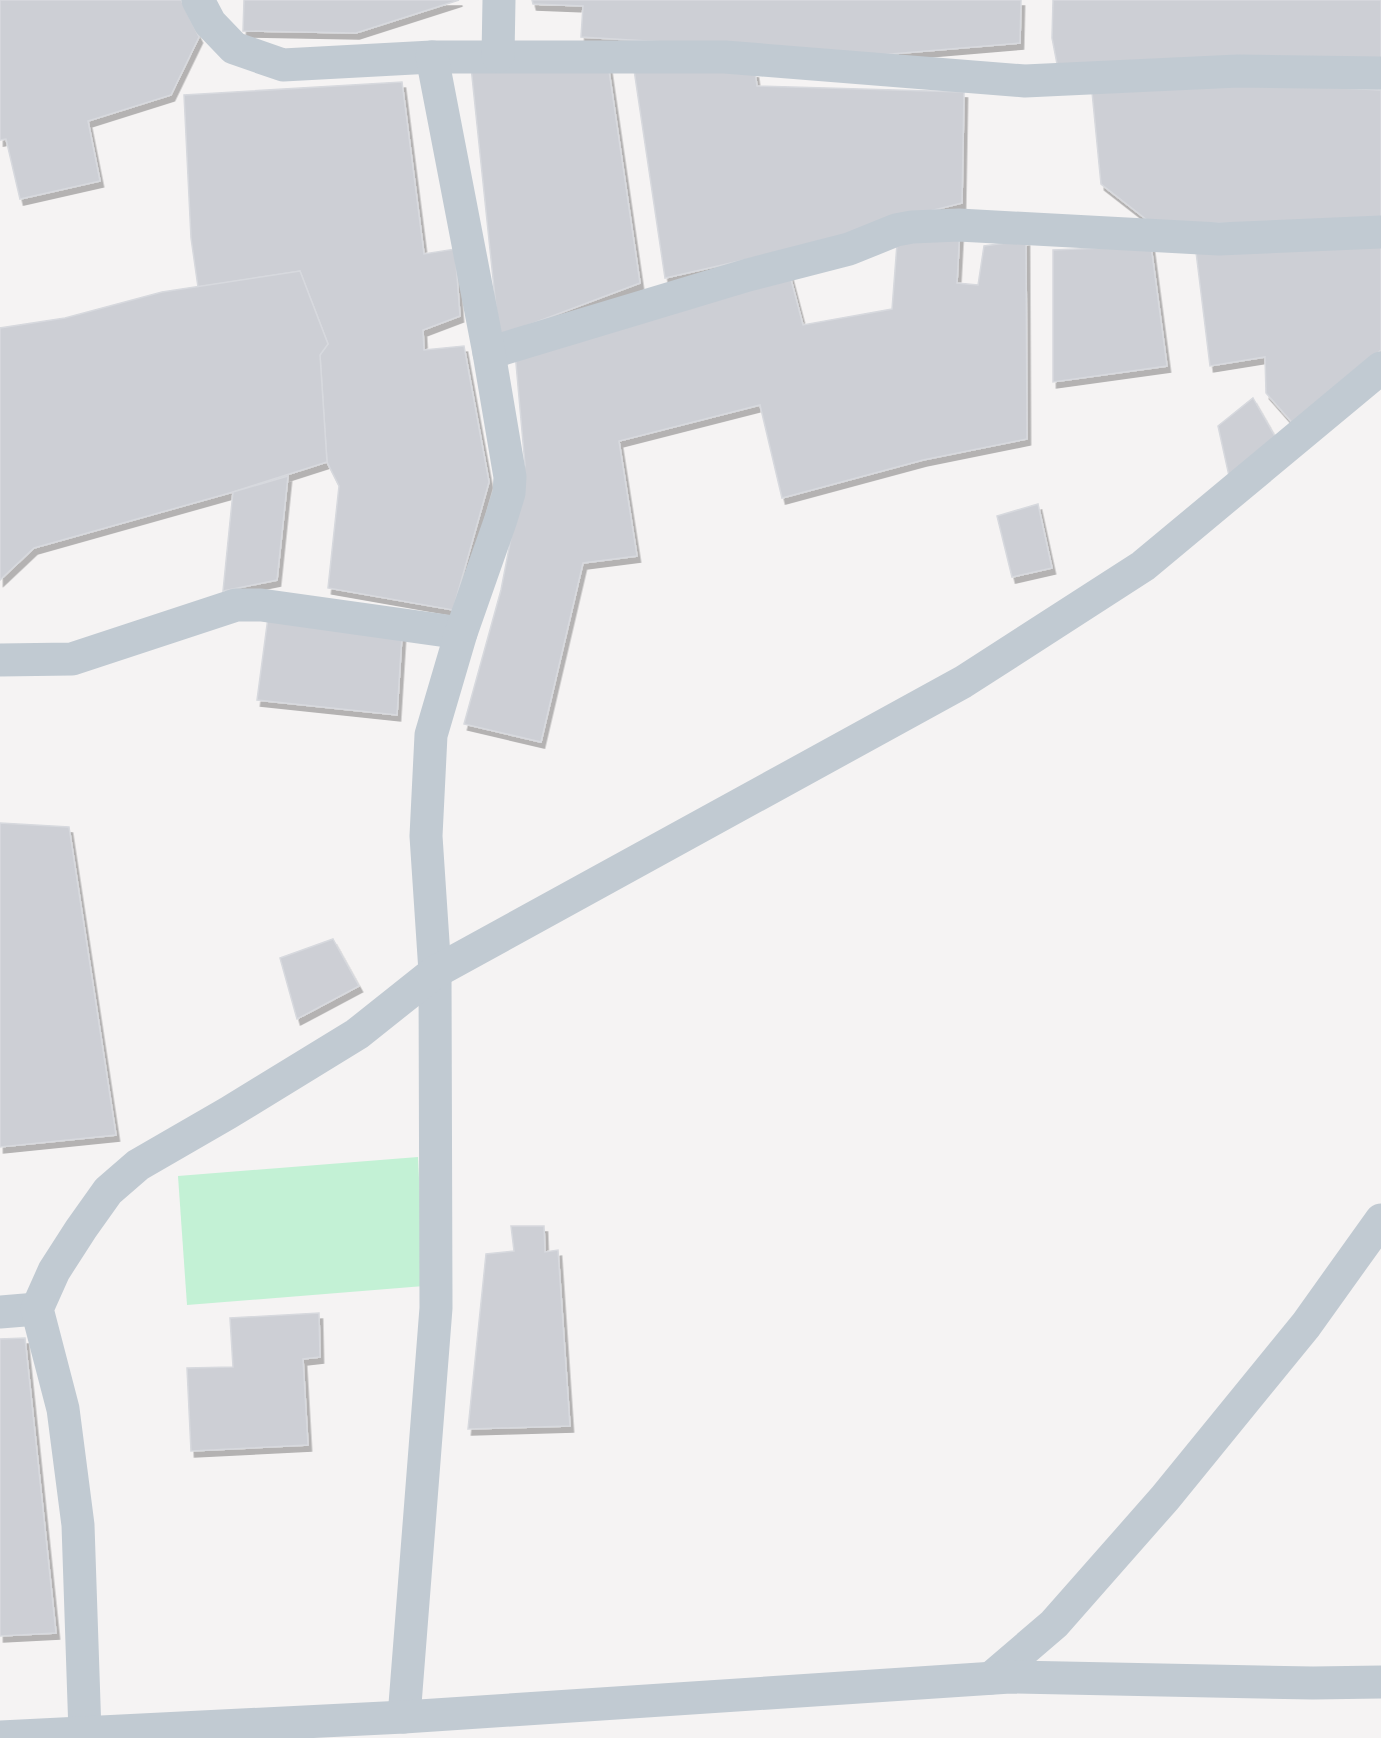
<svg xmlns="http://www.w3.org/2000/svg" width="1381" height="1738" viewBox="0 0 1381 1738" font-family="'IBM Plex Sans',sans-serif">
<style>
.pitch{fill:#c3f1d5}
.building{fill:#cdcfd5;stroke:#d7d9de;stroke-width:1.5;filter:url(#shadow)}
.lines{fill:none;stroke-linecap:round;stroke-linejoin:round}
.minor{stroke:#c1cad2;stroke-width:33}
</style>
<defs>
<filter id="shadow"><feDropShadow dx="3.5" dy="6" stdDeviation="0" flood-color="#0004"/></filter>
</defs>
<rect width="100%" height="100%" fill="#f5f3f3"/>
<polygon class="pitch" points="418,1157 424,1286 187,1305 178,1176"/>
<g class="building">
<polygon points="0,0 181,0 199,37 171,95 88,121 100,181 20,199 6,139 0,140"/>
<polygon points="244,0 459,0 356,33 243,31"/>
<polygon points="532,0 1021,0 1020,43 879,55 581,37 583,6 533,4"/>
<polygon points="1053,0 1381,0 1381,65 1058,69 1052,38"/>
<polygon points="633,63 755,72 757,86 964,92 962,203 906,217 850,236 665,278"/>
<polygon points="608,64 640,283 499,336 471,67"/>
<polygon points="402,82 424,254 455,249 460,316 423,330 424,350 464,346 489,482 453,610 328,588 339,486 327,462 320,355 328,344 300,271 198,287 191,238 184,95"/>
<polygon points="1261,84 1381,90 1381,223 1151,223 1101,184 1092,92"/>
<polygon points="960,227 957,283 978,285 984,246 1026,240 1027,439 923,460 782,498 760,405 619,441 637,556 583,563 541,742 464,724 501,590 525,465 515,352 789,272 803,325 892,309 898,231"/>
<polygon points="1381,243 1381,350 1296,427 1266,393 1265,357 1210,366 1196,252"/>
<polygon points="1151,246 1167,366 1053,382 1053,250"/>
<polygon points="300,271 328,344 320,355 327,462 233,492 34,548 0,580 0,328 65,318 162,292"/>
<polygon points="1253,398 1280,445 1231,485 1218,426"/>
<polygon points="288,476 277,580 223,591 233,492"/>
<polygon points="1038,504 1052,568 1012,577 997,516"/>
<polygon points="269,610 402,635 397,715 257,700"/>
<polygon points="0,823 69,827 116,1135 0,1147"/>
<polygon points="333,939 359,986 297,1019 280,958"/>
<polygon points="511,1226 544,1226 545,1252 558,1250 570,1426 468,1429 486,1254 514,1251"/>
<polygon points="319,1313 320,1357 303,1359 308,1445 191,1451 187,1368 233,1367 230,1318"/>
<polygon points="25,1338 56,1633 0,1636 0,1339"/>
</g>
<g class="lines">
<g class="minor">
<polyline points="198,0 210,23 234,48 283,65 432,57 725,57 1025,81 1238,71 1381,73"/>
<polyline points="498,56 499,0"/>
<polyline points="489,353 748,275 849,249 896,230 912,227 959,225 1219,239 1381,232"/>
<polyline points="0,660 72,659 236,605 261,605 461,633"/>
<polyline points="0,1312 37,1309"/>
<polyline points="991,1678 1054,1624 1165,1498 1306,1325 1381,1220"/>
<polyline points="404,1717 436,1308 435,972 426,836 431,735 461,633 501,519 509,493 510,477 489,353 432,57"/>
<polyline points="85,1733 78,1525 63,1409 37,1309 54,1271 81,1229 108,1191 138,1165 228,1113 357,1034 435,972 963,682 1143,566 1381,368"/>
<polyline points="0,1737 404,1717 1010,1677 1313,1683 1381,1682"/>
</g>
</g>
</svg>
